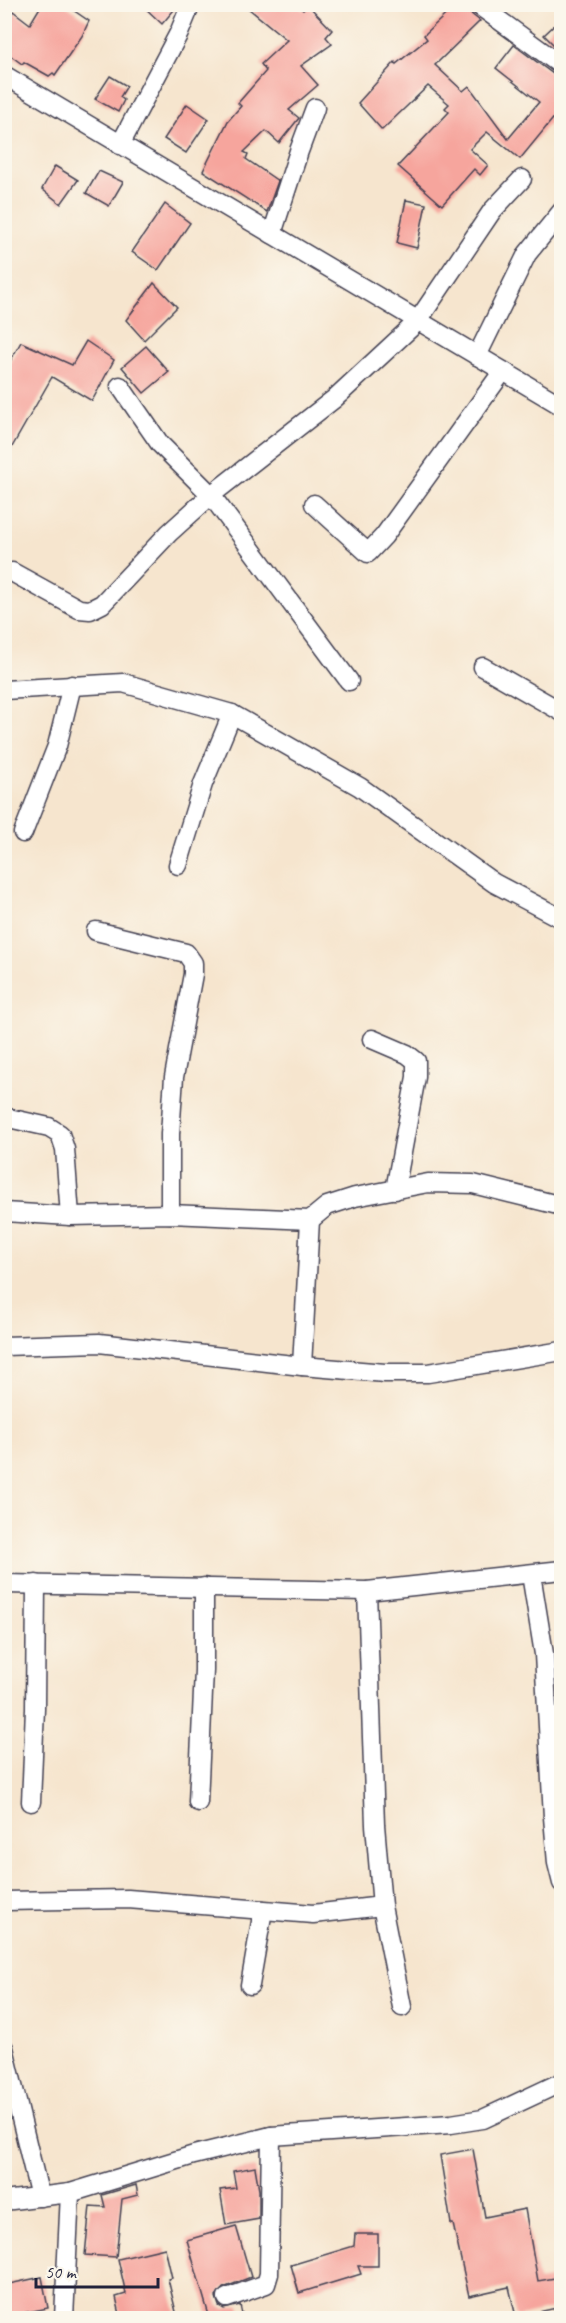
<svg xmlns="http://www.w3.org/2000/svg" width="566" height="2323" viewBox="0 0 566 2323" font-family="Caveat,sans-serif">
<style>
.building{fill:#f6a59d}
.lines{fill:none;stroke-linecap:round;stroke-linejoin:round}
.minor-casing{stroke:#423f51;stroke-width:21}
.minor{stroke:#fff;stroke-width:18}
</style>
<rect width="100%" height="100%" fill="#fbf7ec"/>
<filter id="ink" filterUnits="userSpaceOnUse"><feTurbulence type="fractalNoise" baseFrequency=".0167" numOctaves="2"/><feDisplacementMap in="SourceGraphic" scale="12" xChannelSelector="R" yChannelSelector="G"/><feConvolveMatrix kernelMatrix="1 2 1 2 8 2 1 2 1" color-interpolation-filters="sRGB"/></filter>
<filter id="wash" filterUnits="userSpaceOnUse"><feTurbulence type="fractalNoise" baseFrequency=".008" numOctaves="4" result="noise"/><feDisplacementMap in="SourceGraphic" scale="24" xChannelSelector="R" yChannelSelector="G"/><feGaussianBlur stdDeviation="1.35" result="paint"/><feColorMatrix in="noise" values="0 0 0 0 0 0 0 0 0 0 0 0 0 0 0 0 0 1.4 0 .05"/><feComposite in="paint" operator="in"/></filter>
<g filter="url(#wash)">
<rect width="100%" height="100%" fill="#f6e5ce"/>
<g id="blocks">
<g class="building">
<polygon points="42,4 64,4 89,21 82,36 55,75 53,73 49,76 24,62 22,64 7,53 9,45 4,42 4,23 13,11 30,24"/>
<polygon points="141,4 179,4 162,24"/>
<polygon points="243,4 295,4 303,10 308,5 332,30 326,37 332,44 301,66 318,85 289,110 299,118 279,143 266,131 244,152 248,154 246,159 278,181 267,212 203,171 228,121 241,106 238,103 266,71 261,64 287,40"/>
<polygon points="457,4 466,4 470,13 480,21 435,65 463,91 469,86 508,139 539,102 496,68 514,45 561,80 561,109 520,159 487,132 470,149 488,165 480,175 474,169 442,205 398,166 449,112 445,108 449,104 428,86 382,130 358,103 395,62 396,64 427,39 424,35"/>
<polygon points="561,19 561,52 544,35"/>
<polygon points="110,76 127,86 120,97 124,100 118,112 95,99"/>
<polygon points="187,104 209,119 186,153 164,139"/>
<polygon points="55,166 78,180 61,204 42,189"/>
<polygon points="99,171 123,182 109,206 86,193"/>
<polygon points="406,200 426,204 417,248 397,243"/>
<polygon points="165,204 190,223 158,270 132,252"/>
<polygon points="154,283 177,307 144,340 126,320"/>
<polygon points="86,341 114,360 92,401 52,377 4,461 4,372 21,342 72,365"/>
<polygon points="146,346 169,372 144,393 122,367"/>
<polygon points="473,2149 485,2217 525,2209 538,2281 561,2277 561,2307 516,2317 509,2287 469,2296 453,2224 451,2224 440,2155"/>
<polygon points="255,2167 259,2190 259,2219 226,2225 220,2190 236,2188 233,2171"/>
<polygon points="136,2185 138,2195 122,2199 116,2257 85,2255 90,2206 105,2207 102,2195"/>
<polygon points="236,2226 251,2277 223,2288 216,2297 219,2306 224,2309 240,2305 243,2319 210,2319 187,2240"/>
<polygon points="355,2234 378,2234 378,2266 358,2266 361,2274 299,2293 291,2265 354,2246"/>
<polygon points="165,2248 172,2278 168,2279 177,2316 168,2319 121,2319 116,2297 126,2294 118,2259"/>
<polygon points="42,2277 48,2308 4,2317 4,2285"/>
</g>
</g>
</g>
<g filter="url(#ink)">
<use href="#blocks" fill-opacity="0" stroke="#423f51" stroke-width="1.5"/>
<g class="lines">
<g class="minor-casing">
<g id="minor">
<polyline points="477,4 562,66"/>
<polyline points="4,75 562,406"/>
<polyline points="120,145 179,33 191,4"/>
<polyline points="272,234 299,151 315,108"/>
<polyline points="477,356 527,254 562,211"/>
<polyline points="120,386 160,444 211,495 349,681"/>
<polyline points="314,504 368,553 384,536 503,371"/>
<polyline points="12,572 79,609 90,610 102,604 169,533 211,495 334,399 417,322 492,211 522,179"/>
<polyline points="483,667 562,712"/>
<polyline points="4,690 123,683 232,714 360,787 494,883 562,919"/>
<polyline points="23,833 57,746 72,685"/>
<polyline points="178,865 203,784 232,714"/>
<polyline points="96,931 186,953 193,963 193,974 174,1077 170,1134 170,1214"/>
<polyline points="372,1039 407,1054 416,1061 416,1077 395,1190"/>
<polyline points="4,1117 49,1127 60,1134 65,1149 70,1216"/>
<polyline points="4,1212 70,1216 170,1214 310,1220 327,1206 355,1197 428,1183 473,1184 562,1206"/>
<polyline points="4,1346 99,1343 302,1366 385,1373 428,1373 562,1351"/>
<polyline points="302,1366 310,1220"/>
<polyline points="531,1574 544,1654 553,1817 557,1863 562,1883"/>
<polyline points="4,1584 367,1591 562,1570"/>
<polyline points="367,1591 375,1825 382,1906 402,2007"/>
<polyline points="31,1802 35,1709 36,1584"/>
<polyline points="198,1802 204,1670 204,1587"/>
<polyline points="4,1901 128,1899 313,1914 382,1906"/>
<polyline points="250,1985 263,1910"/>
<polyline points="4,2048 40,2197"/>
<polyline points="4,2201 70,2193 194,2155 271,2136 451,2124 483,2119 562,2082"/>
<polyline points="227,2298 266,2284 269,2274 271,2136"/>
<polyline points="64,2318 70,2193"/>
</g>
</g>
<use href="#minor" class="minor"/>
</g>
</g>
<rect width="566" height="2323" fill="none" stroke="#fbf7ec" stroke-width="24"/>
<path d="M36 2278v9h122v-9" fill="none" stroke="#22223b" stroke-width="3"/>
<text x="45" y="2278" font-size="18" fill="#22223b" stroke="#fbf7ec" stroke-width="4.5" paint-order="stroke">50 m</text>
</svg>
